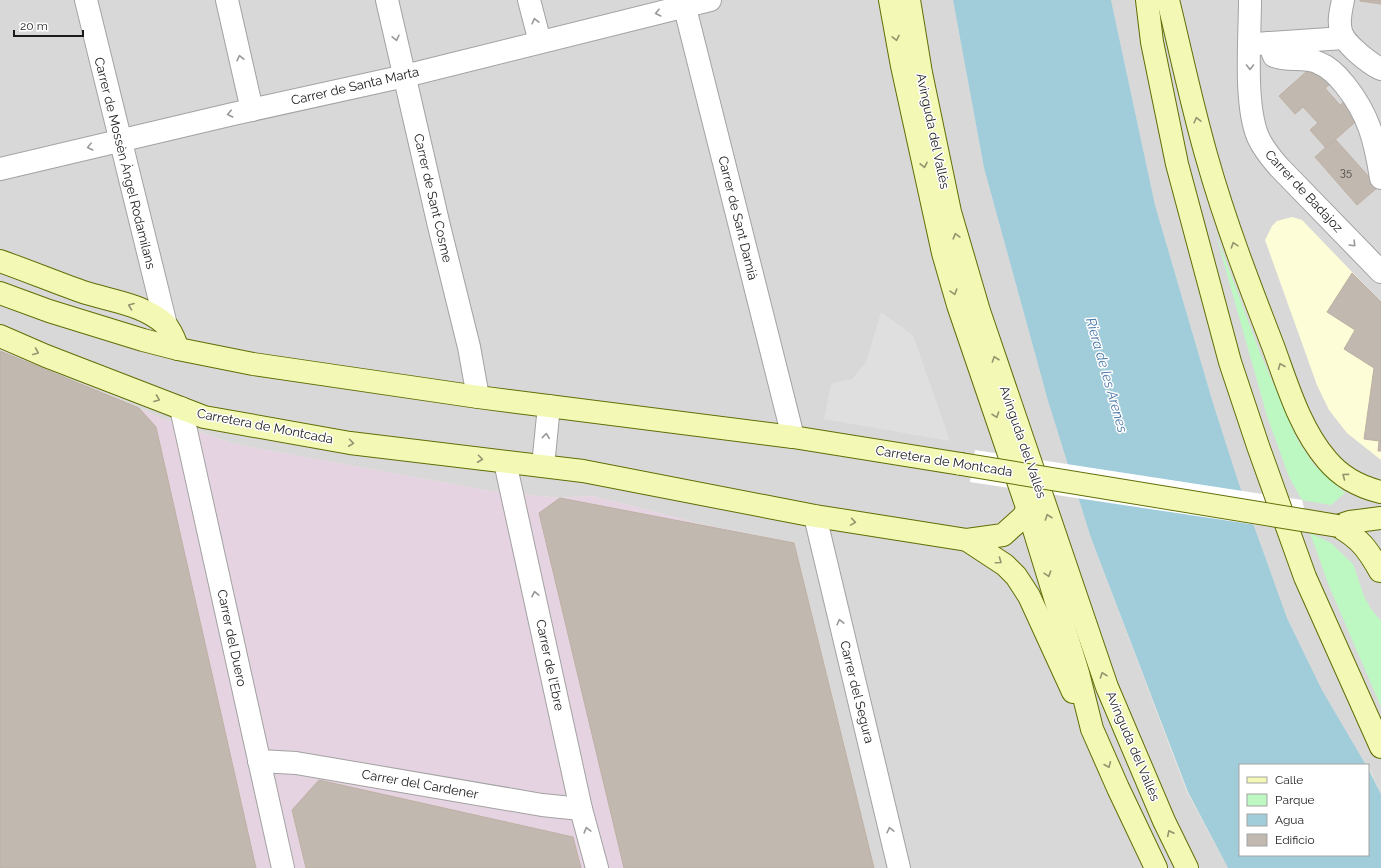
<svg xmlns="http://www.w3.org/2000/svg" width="1381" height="868" viewBox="0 0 1381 868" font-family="Raleway,sans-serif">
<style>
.residential{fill:#d9d8d8}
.industrial{fill:#e6d3e2}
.education{fill:#fdfed8}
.park{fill:#bdf8c3}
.parking{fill:#dfdfdf}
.water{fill:#a1ccda}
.pier{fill:#fff}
.building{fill:#c1b8b0;stroke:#beb0a3}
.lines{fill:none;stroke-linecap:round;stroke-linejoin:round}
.street-casing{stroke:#a2a2a2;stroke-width:24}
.secondary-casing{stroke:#606e06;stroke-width:24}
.street{stroke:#fff;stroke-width:22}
.secondary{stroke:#f3f8b4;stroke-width:22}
.secondary-bridge-casing{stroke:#606e06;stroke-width:24;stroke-linecap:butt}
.secondary-bridge{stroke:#f3f8b4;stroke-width:22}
.oneway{stroke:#989898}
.oneway2{stroke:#92956f}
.labels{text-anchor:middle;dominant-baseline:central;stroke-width:3;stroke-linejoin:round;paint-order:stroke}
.number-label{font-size:11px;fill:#444240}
.street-label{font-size:13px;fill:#1b1b1b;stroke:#fff}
.water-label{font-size:14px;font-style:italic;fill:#4a77a8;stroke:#fff}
</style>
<rect width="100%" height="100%" fill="#ede9e1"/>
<g class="residential">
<polygon points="0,0 953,0 984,168 1048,401 1091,538 1187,792 1228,868 874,868 794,543 701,524 593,496 560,498 490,491 234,444 164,419 0,351"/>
<polygon points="1111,0 1381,0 1381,794 1368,765 1366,765 1322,690 1287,618 1238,481 1213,403 1155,205"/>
</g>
<polygon class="industrial" points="0,351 164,419 234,444 490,491 560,498 593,496 701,524 794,543 874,868 0,868"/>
<polygon class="education" points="1292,217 1302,220 1381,302 1381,460 1347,433 1329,410 1317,385 1265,240 1272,226 1277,221"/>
<g class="park">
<polygon points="1216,235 1260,353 1297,439 1314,465 1345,493 1331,505 1302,500 1289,477 1267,416"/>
<polygon points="1310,533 1331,543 1353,564 1364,596 1371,609 1381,621 1381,707 1329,586"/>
</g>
<polygon class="parking" points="881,312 913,335 950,441 824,419 831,384 852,379 866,362"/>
<polygon class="water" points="953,0 1111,0 1155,205 1213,403 1238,481 1287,618 1322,690 1366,765 1240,765 1240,855 1368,855 1368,768 1381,794 1381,868 1228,868 1188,792 1091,538 1048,401 984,168"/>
<polygon class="pier" points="975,450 1302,500 1310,533 970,482"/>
<g class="building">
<polygon points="1360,0 1381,0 1381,4 1360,1"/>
<polygon points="1316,63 1333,82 1325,88 1340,105 1349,98 1363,115 1326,148 1310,130 1318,123 1303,107 1295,114 1279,96"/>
<polygon points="1335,139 1378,187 1357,205 1315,157"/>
<polygon points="1352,273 1381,302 1381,451 1378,451 1379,441 1364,439 1374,368 1344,349 1355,330 1327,312"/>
<polygon points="0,351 139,408 156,427 256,868 0,868"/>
<polygon points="560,498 794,543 874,868 624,868 539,513"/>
<polygon points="319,780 573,837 581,868 306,868 292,810"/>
</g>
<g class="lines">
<g class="street-casing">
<g id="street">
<polyline points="86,0 166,325"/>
<polyline points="227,0 252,110"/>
<polyline points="387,0 439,226 469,347 478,397"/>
<polyline points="529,0 540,42"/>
<polyline points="683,0 793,437"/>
<path d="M1250,0C1250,37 1244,104 1258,137C1263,148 1271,158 1279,167L1381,272"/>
<path d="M1343,0C1341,10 1338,21 1341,31C1343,43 1370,64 1381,69"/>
<path d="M1269,43L1274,56C1288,62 1305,56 1319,63C1329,67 1338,76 1345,85C1369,115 1375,140 1381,178"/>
<polyline points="1255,44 1344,38"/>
<polyline points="0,169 233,114 405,76 710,0"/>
<polyline points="181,408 283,868"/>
<polyline points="505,462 581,809 597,868"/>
<polyline points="543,466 549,406"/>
<polyline points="815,516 899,868"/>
<polyline points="259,761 296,763 542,805 581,809"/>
</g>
</g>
<g class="secondary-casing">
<g id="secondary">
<polyline points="890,0 902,66 943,253 958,305 1028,510 1078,673 1092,729 1118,788 1156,868"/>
<polyline points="909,0 921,73 950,212 979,311 1107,687 1164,821 1187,868"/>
<polyline points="1147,0 1152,42 1177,164 1230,362 1258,446 1305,577 1381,747"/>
<path d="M1168,0C1181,53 1192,106 1207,158C1225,222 1249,284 1273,346C1287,384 1300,429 1327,460C1341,477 1360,487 1381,492"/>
<path d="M0,261C28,271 55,282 83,292C111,301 143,304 165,324C172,331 175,341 178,349"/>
<polyline points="0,293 49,311 143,340 178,349 253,364 478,397 793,437 961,464"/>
<polyline points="0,336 46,356 204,417 350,443 583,471 815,516 967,540 1003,535 1023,517 1039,489"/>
<path d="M1338,526C1360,539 1367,548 1380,571"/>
<polyline points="1338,526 1350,522 1381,518"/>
<polyline points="967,540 1005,565 1016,576 1029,596 1073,692"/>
</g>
</g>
<use href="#street" class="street"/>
<use href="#secondary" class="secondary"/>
<g class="secondary-bridge-casing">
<polyline id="secondary-bridge" points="961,464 1338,526"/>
</g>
<use href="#secondary-bridge" class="secondary-bridge"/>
</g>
<defs><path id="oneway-chevron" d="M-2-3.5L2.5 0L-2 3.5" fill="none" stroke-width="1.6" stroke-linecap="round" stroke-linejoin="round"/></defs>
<g class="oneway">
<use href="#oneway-chevron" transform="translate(658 13) rotate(166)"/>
<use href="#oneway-chevron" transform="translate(535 21) rotate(-104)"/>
<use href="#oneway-chevron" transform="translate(396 38) rotate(77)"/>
<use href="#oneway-chevron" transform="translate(240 58) rotate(-103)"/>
<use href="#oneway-chevron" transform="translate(1250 67) rotate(90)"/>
<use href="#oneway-chevron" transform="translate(230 114) rotate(167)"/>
<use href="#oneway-chevron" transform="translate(90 147) rotate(166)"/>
<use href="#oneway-chevron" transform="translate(1353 244) rotate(46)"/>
<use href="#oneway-chevron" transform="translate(546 436) rotate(-84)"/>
<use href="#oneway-chevron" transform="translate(535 594) rotate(-102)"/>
<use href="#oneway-chevron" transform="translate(840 622) rotate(-104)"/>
<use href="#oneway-chevron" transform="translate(587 830) rotate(-105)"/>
<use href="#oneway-chevron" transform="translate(890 830) rotate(-104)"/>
</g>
<g class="oneway2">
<use href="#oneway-chevron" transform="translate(896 38) rotate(78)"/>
<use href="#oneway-chevron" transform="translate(1197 120) rotate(-104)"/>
<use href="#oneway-chevron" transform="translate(924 165) rotate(78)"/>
<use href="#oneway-chevron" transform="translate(956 236) rotate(-105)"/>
<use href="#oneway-chevron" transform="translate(1234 245) rotate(-108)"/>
<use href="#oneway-chevron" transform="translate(954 292) rotate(74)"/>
<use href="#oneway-chevron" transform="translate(131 306) rotate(-159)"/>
<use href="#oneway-chevron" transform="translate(36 352) rotate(23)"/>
<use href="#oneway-chevron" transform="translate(995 359) rotate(-109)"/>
<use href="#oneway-chevron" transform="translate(1281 366) rotate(-112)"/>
<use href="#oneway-chevron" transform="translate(157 399) rotate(21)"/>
<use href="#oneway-chevron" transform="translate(996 415) rotate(71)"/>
<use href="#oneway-chevron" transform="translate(351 443) rotate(8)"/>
<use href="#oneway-chevron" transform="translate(480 459) rotate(7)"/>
<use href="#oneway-chevron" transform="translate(1345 476) rotate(-144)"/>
<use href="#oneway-chevron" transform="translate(1048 517) rotate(-109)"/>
<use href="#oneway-chevron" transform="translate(853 522) rotate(9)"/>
<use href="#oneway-chevron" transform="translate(999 561) rotate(35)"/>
<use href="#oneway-chevron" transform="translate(1048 574) rotate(73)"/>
<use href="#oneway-chevron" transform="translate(1103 675) rotate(-109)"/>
<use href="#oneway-chevron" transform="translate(1108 765) rotate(67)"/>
<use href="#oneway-chevron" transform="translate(1170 833) rotate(-116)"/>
</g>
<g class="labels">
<g class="number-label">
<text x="1346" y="172">35</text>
</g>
<g class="street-label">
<text transform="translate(355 86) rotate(-13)">Carrer de Santa Marta</text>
<text transform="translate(933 131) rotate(78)">Avinguda del Vallès</text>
<text transform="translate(125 163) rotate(76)">Carrer de Mossèn Àngel Rodamilans</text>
<text transform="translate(1304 191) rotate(47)">Carrer de Badajoz</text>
<text transform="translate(433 198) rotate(77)">Carrer de Sant Cosme</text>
<text transform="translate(738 218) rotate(76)">Carrer de Sant Damià</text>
<text transform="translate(265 426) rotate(11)">Carretera de Montcada</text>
<text transform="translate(1023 442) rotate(71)">Avinguda del Vallès</text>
<text transform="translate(944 461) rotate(9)">Carretera de Montcada</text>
<text transform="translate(232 638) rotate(78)">Carrer del Duero</text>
<text transform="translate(550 665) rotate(78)">Carrer de l'Ebre</text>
<text transform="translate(857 692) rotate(76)">Carrer del Segura</text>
<text transform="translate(1133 746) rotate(67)">Avinguda del Vallès</text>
<text transform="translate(420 784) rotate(10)">Carrer del Cardener</text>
</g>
<g class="water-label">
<text transform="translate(1107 375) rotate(74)">Riera de les Arenes</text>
</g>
</g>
<rect x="1239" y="764" width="130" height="92" fill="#ffffff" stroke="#a4a4a4"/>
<rect x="1247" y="777" width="20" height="6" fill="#f3f8b4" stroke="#a4a4a4"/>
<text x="1275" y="784" font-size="12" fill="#1b1b1b">Calle</text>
<rect x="1247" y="794" width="20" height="12" fill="#bdf8c3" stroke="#a4a4a4"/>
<text x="1275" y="804" font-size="12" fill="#1b1b1b">Parque</text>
<rect x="1247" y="814" width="20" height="12" fill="#a1ccda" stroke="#a4a4a4"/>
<text x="1275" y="824" font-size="12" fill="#1b1b1b">Agua</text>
<rect x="1247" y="834" width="20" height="12" fill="#c1b8b0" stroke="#a4a4a4"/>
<text x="1275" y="844" font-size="12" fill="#1b1b1b">Edificio</text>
<path d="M14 30v6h69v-6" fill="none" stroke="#1b1b1b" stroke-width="2"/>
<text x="20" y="30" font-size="12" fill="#1b1b1b" stroke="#ffffff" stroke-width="3" paint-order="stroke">20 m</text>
</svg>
